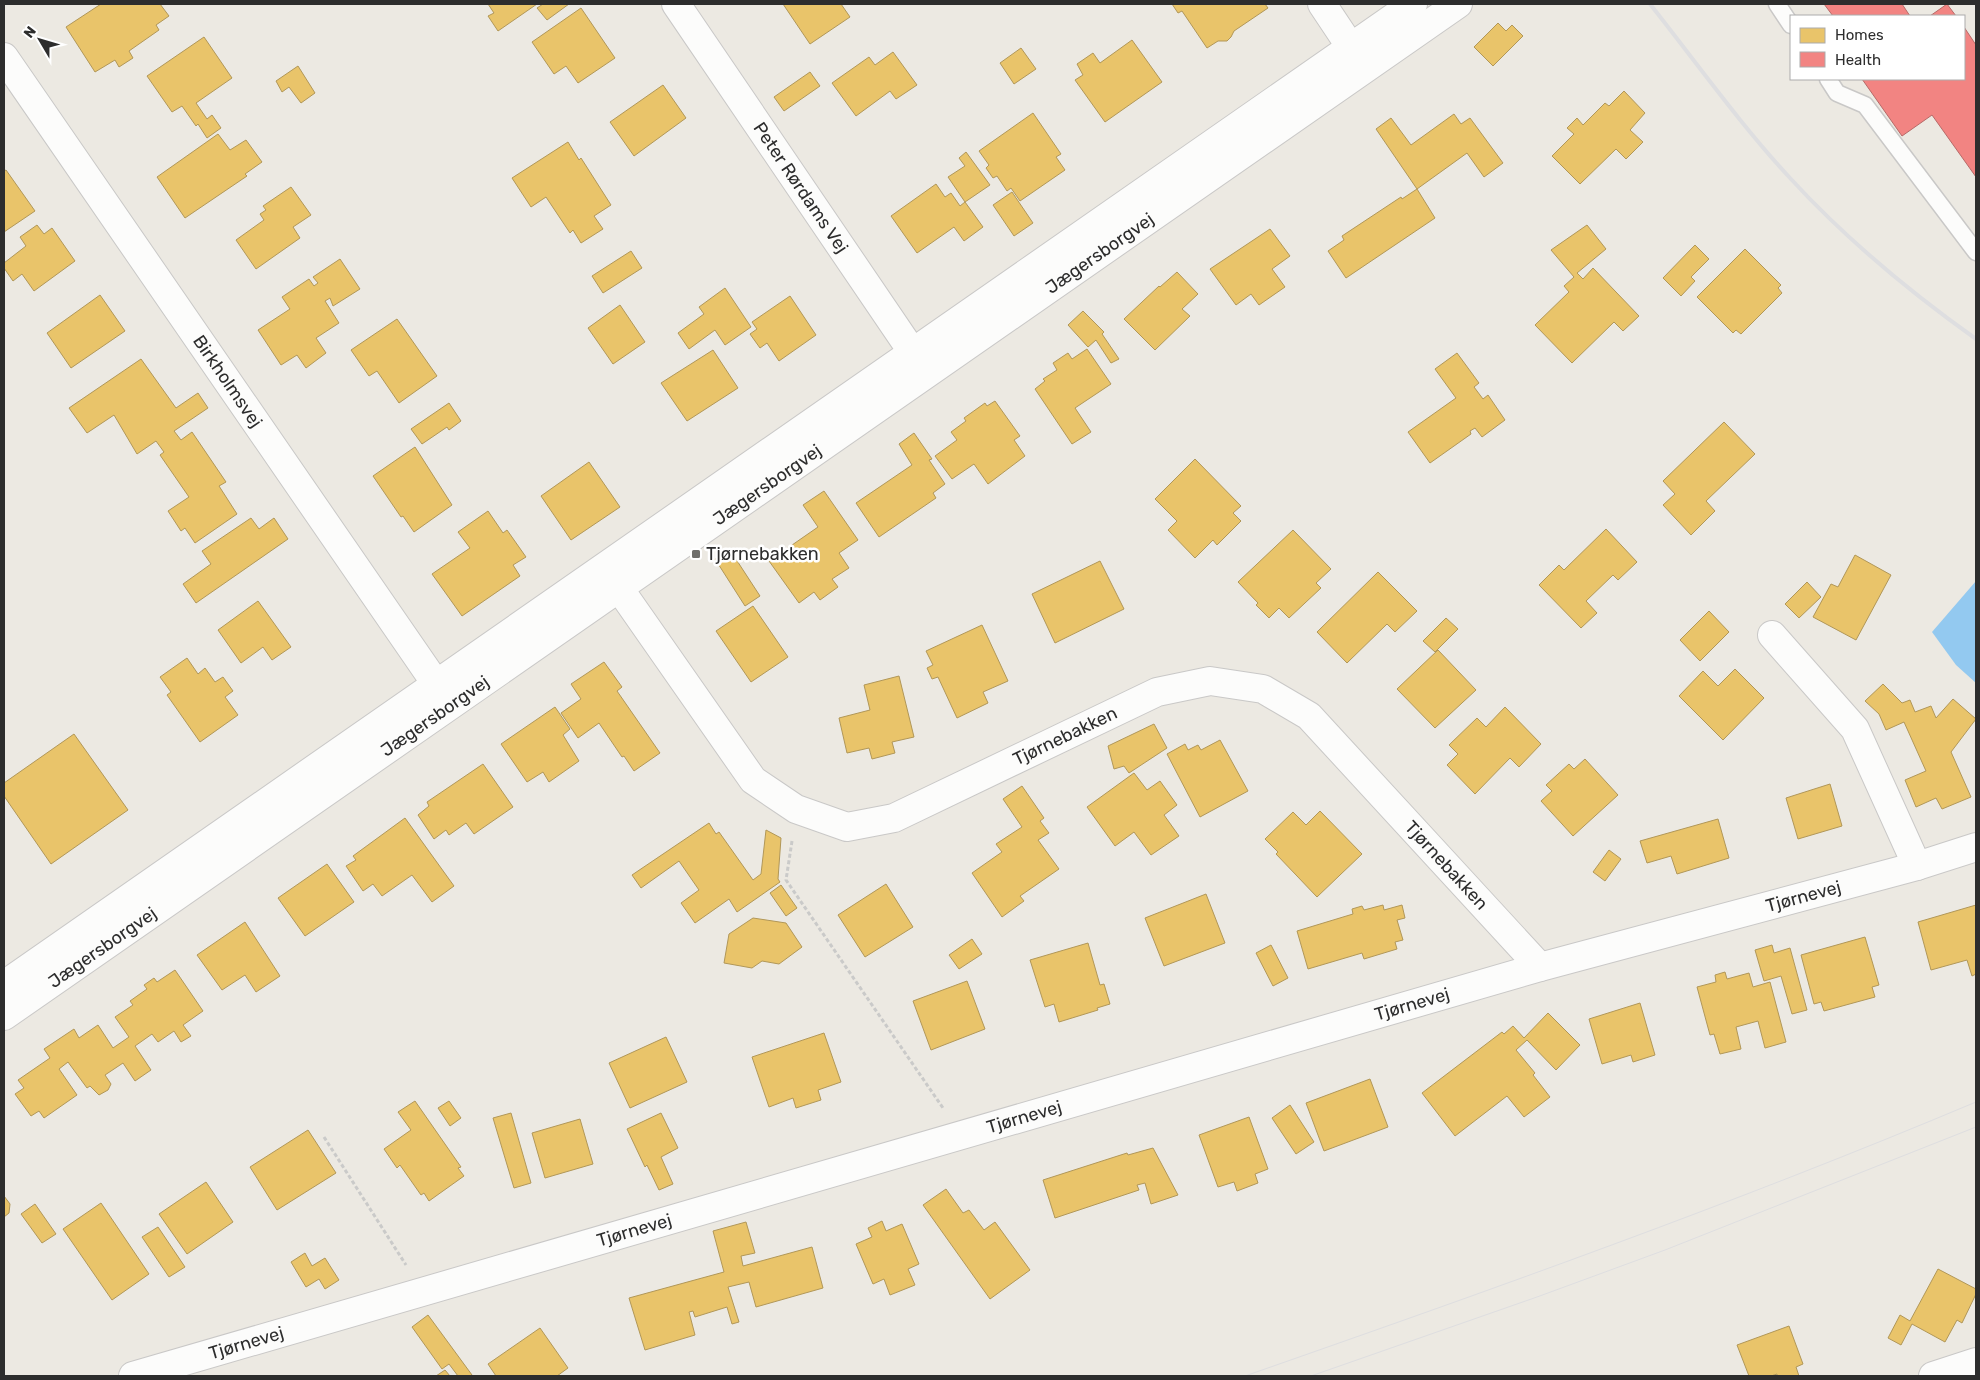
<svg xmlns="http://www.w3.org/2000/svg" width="1980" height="1380" viewBox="0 0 1980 1380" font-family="Rubik,sans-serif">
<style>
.water{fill:#93c9f0}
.homes{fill:#e9c46a;stroke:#b19758}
.health{fill:#f28482;stroke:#b76a68}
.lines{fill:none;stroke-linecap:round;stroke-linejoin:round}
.service-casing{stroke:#c9c8c7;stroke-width:19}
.minor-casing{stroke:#c9c8c7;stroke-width:30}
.tertiary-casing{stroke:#c9c8c7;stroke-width:30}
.path{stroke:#cacac9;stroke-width:3;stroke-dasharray:4 2.5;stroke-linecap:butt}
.service{stroke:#fcfcfb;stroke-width:16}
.minor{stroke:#fcfcfb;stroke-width:28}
.tertiary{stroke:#fcfcfb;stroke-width:28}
.tram{stroke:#dedee0;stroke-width:1}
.rail{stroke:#dedee0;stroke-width:4}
.poi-dot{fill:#706f6c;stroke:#fff;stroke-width:2}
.labels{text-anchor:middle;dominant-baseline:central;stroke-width:5;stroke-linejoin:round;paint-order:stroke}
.street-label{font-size:18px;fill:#2d2d2d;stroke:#fff}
.poi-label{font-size:18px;fill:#2d2d2d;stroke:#fff;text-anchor:start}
</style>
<rect width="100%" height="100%" fill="#ece9e2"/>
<polygon class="water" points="1976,581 1976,683 1956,665 1932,632"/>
<g class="homes">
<polygon points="101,4 160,4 169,16 156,25 159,30 129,51 133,58 119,67 115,60 95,72 66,27"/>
<polygon points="488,4 537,4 498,31 488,16 494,13"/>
<polygon points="543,4 569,4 547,20 537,8"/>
<polygon points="783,4 841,4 850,17 810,44"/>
<polygon points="1172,4 1265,4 1268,8 1234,31 1231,37 1227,41 1218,41 1207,48 1182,11 1178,13"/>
<polygon points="581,8 615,58 578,83 566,66 554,74 532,42"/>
<polygon points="1498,23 1506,31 1512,25 1523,36 1493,66 1474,47"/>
<polygon points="204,37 232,78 196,103 207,119 212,115 221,128 207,138 198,124 196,126 182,106 172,112 147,76"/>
<polygon points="1132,40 1162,82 1105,122 1075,80 1083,75 1077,64 1093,53 1100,63"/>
<polygon points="1021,48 1036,69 1014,84 1000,63"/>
<polygon points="893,52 917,85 896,99 890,91 856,116 832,83 869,57 875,65"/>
<polygon points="298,66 315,93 301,103 289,87 282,92 276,81"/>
<polygon points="810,72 820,86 784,111 774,97"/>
<polygon points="663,85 686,118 634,156 610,122"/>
<polygon points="1624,91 1645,113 1630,130 1643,142 1626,159 1616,149 1580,184 1552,156 1574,134 1567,128 1577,118 1583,125 1605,103 1609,106"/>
<polygon points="1033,113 1061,154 1056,157 1065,170 1020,201 1011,188 1007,191 997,176 993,178 986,168 989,165 979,151"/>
<polygon points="1454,114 1461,124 1470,118 1503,163 1484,177 1467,153 1417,189 1376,129 1391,118 1411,145"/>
<polygon points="218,134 230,150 246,140 262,162 245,174 247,176 185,218 157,177"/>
<polygon points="568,142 579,160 581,158 611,205 594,216 603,229 581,243 573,230 570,233 546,197 531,207 512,178"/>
<polygon points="966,152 990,185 965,202 948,177 965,166 959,158"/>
<polygon points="6,170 35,211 4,232 4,171"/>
<polygon points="936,184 945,197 951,193 960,206 965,202 983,227 964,241 954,227 917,253 891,216"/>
<polygon points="291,187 311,215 293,227 300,238 256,269 236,240 264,220 260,214 266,210 263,206"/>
<polygon points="1417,189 1435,218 1346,278 1328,251 1344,240 1342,236 1401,197 1402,199"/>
<polygon points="1012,192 1033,223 1014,236 993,205"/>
<polygon points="37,225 44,234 52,228 75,261 34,291 22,274 13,281 4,268 4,263 26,246 20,237"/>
<polygon points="1587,225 1606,249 1577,273 1583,279 1593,268 1639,316 1623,331 1614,322 1572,363 1535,325 1569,292 1564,286 1574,277 1551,250"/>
<polygon points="1270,229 1290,256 1272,269 1285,287 1259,305 1251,294 1236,305 1210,269"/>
<polygon points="1695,245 1709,259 1691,277 1695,281 1681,296 1663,278"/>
<polygon points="1745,249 1781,285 1778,288 1782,293 1741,334 1736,330 1733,333 1697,297"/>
<polygon points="631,251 642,268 603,293 592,276"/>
<polygon points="340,259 360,289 333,306 330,298 325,301 339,323 316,338 326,353 306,368 297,355 281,365 258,330 290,309 282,297 309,279 314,286 318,283 313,277"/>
<polygon points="1177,272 1198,294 1182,309 1190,316 1155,350 1124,319 1159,286 1160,287"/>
<polygon points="725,288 751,327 725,345 715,330 689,349 678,333 704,314 699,307"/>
<polygon points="100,295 125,331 71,368 47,333"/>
<polygon points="790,296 816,335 779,361 767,343 760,348 750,334 757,329 752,322"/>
<polygon points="620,305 645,342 613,364 588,328"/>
<polygon points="1083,311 1104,332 1102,334 1119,359 1111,363 1096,340 1088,347 1068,325"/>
<polygon points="397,319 437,376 399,403 377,371 369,376 351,350"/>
<polygon points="1087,349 1111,384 1075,408 1091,432 1072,444 1035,389 1045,381 1043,379 1057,370 1053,363 1068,353 1072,359"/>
<polygon points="713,350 738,388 687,421 661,383"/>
<polygon points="1457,353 1479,383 1474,387 1483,399 1488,395 1505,420 1482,437 1475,428 1470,431 1471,434 1430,463 1408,432 1456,398 1435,369"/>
<polygon points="141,359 176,408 198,393 208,408 174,431 181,440 192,432 226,482 219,486 237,514 195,543 185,528 181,531 168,511 189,497 160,455 164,452 156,441 137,454 114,415 87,433 69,408"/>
<polygon points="995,401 1020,436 1014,440 1025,456 988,484 974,464 952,479 935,456 957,440 951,432 966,421 964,418 985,403 987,406"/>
<polygon points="449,403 461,421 449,430 447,427 422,444 411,429"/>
<polygon points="1724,422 1755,454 1706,501 1715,511 1691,535 1663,505 1675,494 1663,481"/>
<polygon points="914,433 932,459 929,460 945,484 933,493 936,498 879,537 856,503 912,465 899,444"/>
<polygon points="415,447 452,505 414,532 403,516 401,517 373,476"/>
<polygon points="1195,459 1241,506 1233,513 1241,521 1217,545 1213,540 1195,558 1168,530 1177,521 1155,499"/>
<polygon points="589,462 620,507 571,540 541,496"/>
<polygon points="824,491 858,540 839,553 849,568 832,579 838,587 820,600 814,592 799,603 769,561 818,527 803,505"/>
<polygon points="488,511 503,533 507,530 526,557 513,565 520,576 462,616 432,574 470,548 458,532"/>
<polygon points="251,518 259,529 274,518 288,539 196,603 183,584 211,564 202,551"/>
<polygon points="1606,529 1637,562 1618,580 1613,575 1586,601 1597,613 1581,628 1539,585 1559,565 1564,570"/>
<polygon points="1293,530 1331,569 1316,583 1321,588 1289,618 1279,608 1269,618 1256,605 1258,603 1238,582"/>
<polygon points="730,550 760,596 745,606 715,559"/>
<polygon points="1855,555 1891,575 1856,640 1813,617 1831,584 1838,587"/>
<polygon points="1100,561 1124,609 1055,643 1032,594"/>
<polygon points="1378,572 1417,611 1395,632 1387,624 1347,663 1317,632"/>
<polygon points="1807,582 1821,597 1799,618 1785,604"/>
<polygon points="258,601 291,647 272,660 263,647 241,663 218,630"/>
<polygon points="753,606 788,657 751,682 716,631"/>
<polygon points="1709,611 1729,632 1700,661 1680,640"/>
<polygon points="1446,618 1458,629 1435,652 1423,641"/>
<polygon points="982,625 1008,681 983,692 988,703 957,718 938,677 932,679 927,668 933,665 926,651"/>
<polygon points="1438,650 1476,690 1435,728 1397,689"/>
<polygon points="187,658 198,674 205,668 215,682 223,677 233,691 225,697 238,715 200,742 167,695 171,692 160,677"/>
<polygon points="604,662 622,687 617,691 660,753 634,771 624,756 622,757 599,723 578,738 561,713 581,699 571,684"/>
<polygon points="1735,669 1764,698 1723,740 1679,696 1703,671 1718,686"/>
<polygon points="899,676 914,737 892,742 895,753 872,759 869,748 847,753 839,718 870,710 864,685"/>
<polygon points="1883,684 1902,703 1910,700 1915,712 1931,706 1936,718 1953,699 1976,719 1951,752 1971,797 1942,809 1936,798 1916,807 1905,780 1926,771 1904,722 1886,730 1879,714 1865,701"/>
<polygon points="555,707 570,729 563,735 579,761 549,782 543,772 527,782 501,744"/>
<polygon points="1505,707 1541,744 1519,767 1510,758 1475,794 1447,765 1458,754 1449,745 1477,718 1486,727"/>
<polygon points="1154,724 1167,748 1129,773 1124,766 1114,769 1108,746"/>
<polygon points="74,734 128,810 51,864 4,796 4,783"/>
<polygon points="1220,740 1248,791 1200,817 1167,754 1185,744 1188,750 1198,745 1201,750"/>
<polygon points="1585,759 1618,795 1573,836 1541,801 1552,791 1546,785 1569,764 1574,769"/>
<polygon points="483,764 513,807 474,834 466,823 449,835 446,830 434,839 418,815 429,806 427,802"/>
<polygon points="1134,773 1147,790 1160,781 1177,805 1164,815 1179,836 1151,855 1134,832 1115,846 1087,807"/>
<polygon points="1830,784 1842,826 1798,839 1786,798"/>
<polygon points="1022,786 1044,818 1040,821 1049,833 1038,840 1059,869 1020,896 1024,901 1002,917 972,873 1002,852 996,844 1022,827 1003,799"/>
<polygon points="1320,811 1362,854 1317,897 1276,854 1278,852 1265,839 1293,812 1306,825"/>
<polygon points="405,818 454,886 432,902 412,875 382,896 373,884 363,891 346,866 356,860 353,856"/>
<polygon points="1718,819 1729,858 1677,874 1671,856 1647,863 1640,841"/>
<polygon points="709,823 716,834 719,832 753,880 761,874 766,830 781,838 778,879 780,882 737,912 729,899 695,923 681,903 699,890 679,861 641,888 632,875"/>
<polygon points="1609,850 1621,859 1605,881 1593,872"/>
<polygon points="327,864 354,902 305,936 278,898"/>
<polygon points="886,884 913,927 865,957 838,915"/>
<polygon points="781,885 797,908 786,916 770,893"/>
<polygon points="1206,894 1225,943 1164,966 1145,918"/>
<polygon points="1383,905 1384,910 1402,905 1405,918 1397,920 1403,940 1395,942 1397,949 1364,959 1362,953 1308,969 1297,931 1353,914 1352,909 1362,906 1364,910"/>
<polygon points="1976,905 1976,974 1972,976 1967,960 1931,970 1918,922"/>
<polygon points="753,918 786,923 802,947 779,964 762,961 752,968 724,963 729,934"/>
<polygon points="245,922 280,976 256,992 245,975 222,990 197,955"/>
<polygon points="1865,937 1879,985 1872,987 1875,997 1824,1011 1821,1002 1814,1004 1801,955"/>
<polygon points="972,939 982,954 959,969 949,955"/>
<polygon points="1088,943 1100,985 1104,984 1110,1004 1097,1008 1098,1010 1059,1022 1054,1004 1045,1007 1030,960"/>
<polygon points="1271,945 1288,978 1273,986 1256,953"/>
<polygon points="1772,945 1774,953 1790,948 1807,1010 1792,1014 1781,976 1764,981 1755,950"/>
<polygon points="175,970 203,1011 183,1025 191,1036 181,1042 174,1031 158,1042 152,1034 135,1046 151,1070 135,1081 123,1063 105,1075 111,1084 108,1090 99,1095 90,1086 87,1088 68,1062 59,1069 77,1095 44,1118 39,1111 31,1116 15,1094 24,1088 18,1080 50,1058 44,1049 74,1029 79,1038 98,1025 113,1048 129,1037 115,1017 133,1005 130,1001 147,989 144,985 154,978 157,982"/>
<polygon points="1725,972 1727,979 1749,973 1753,987 1770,982 1786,1042 1765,1048 1758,1021 1736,1027 1741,1049 1720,1054 1714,1034 1710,1035 1697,987 1716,982 1715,975"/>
<polygon points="967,981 985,1029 931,1050 913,1001"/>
<polygon points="1640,1003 1655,1055 1633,1062 1631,1055 1602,1064 1589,1019"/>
<polygon points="1548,1013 1580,1045 1556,1070 1527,1040 1516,1050 1535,1073 1533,1075 1550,1097 1524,1117 1507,1096 1455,1136 1422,1093 1502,1032 1504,1034 1513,1026 1524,1038"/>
<polygon points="824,1033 841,1082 818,1090 821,1100 796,1108 793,1098 769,1107 752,1057"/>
<polygon points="666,1037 687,1082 630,1108 609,1063"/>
<polygon points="1370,1079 1388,1127 1324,1151 1306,1103"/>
<polygon points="415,1101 461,1167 458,1168 464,1176 429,1201 424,1193 421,1195 400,1165 397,1168 384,1149 411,1130 398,1112"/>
<polygon points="449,1101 461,1118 450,1126 438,1108"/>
<polygon points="1290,1105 1314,1142 1296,1154 1272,1118"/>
<polygon points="511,1113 531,1183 514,1188 493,1118"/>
<polygon points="661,1113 678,1148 661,1157 673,1184 659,1190 647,1165 645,1167 627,1129"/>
<polygon points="1249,1117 1268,1169 1255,1174 1258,1183 1237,1191 1234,1182 1218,1187 1199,1135"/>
<polygon points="580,1119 593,1164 545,1178 532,1133"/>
<polygon points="308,1130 336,1173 277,1210 250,1167"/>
<polygon points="1153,1148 1178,1195 1151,1204 1145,1183 1137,1185 1139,1190 1055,1218 1043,1180 1127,1153 1128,1155"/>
<polygon points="206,1182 233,1222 187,1254 159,1214"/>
<polygon points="946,1189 963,1213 969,1210 984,1230 995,1222 1030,1270 990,1299 923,1205"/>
<polygon points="4,1196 10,1204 9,1213 4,1217"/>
<polygon points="101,1203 149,1274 112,1300 63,1229"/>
<polygon points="35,1204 56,1234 42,1243 21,1214"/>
<polygon points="882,1221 886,1231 902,1224 919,1264 908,1269 915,1285 890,1295 884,1279 873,1284 856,1244 872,1237 868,1228"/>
<polygon points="746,1222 755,1253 741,1256 743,1266 812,1247 823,1288 756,1307 749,1282 728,1287 739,1322 732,1324 727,1307 695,1317 693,1311 689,1312 695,1335 645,1350 629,1298 724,1272 713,1231"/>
<polygon points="158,1227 185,1267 169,1277 142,1237"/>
<polygon points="305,1253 312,1266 325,1258 339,1280 325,1289 319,1279 306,1287 291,1262"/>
<polygon points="1938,1269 1976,1289 1976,1294 1962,1323 1957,1320 1945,1342 1912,1324 1901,1345 1888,1338 1900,1315 1910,1321"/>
<polygon points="428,1315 472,1375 470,1376 458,1376 449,1364 442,1369 412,1327"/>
<polygon points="1789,1326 1803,1364 1796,1367 1799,1376 1777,1376 1777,1374 1771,1376 1749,1376 1737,1345"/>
<polygon points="540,1328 568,1368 557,1376 496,1376 488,1364"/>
<polygon points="445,1370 450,1376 436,1376"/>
</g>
<g class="health">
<polygon points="1824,4 1902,4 1910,16 1833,16"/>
<polygon points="1947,4 1956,16 1930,16"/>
<polygon points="1964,27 1976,45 1976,177 1932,115 1902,136 1862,79 1964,79"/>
</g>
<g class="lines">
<g class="service-casing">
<g id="service">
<polyline points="1777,4 1791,25"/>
<polyline points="1828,79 1837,93 1865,105 1976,252"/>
</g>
</g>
<g class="minor-casing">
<g id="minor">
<path id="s1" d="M676,4L926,372"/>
<polyline points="1322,4 1364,67"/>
<path id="s2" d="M4,57L450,704"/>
<path id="s3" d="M605,568L753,780L796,809L847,827L894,818L1157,692L1210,681L1263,689L1309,716L1540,967"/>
<polyline points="1772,635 1855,729 1917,866"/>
<path id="s4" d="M133,1376L1540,967L1917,866L1976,847"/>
<polyline points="1933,1376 1976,1362"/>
</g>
</g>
<g class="tertiary-casing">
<g id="tertiary">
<polyline points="4,985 1413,4"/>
<path id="s5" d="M4,1016L1458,4"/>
</g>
</g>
<g class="path">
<polyline points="792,841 786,880 943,1108"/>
<polyline points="324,1137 406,1265"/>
</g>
<use href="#service" class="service"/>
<use href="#minor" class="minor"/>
<use href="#tertiary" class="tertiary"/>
<g class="tram">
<path d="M1245,1376C1491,1290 1736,1203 1976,1102"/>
<polyline points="1311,1376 1537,1297 1665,1250 1976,1127"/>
</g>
<path class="rail" d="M1650,4C1696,62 1740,124 1790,178C1845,238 1910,292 1976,339"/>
</g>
<rect class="poi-dot" x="691" y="549" width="10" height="10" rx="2.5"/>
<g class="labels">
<g class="street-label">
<text stroke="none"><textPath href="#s1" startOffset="222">Peter Rørdams Vej</textPath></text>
<text stroke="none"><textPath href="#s5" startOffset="1335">Jægersborgvej</textPath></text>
<text stroke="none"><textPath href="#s2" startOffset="394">Birkholmsvej</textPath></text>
<text stroke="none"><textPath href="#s5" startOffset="930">Jægersborgvej</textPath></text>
<text stroke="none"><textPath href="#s5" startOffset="525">Jægersborgvej</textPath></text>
<text stroke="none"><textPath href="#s3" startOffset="602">Tjørnebakken</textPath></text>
<text stroke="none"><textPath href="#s3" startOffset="1068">Tjørnebakken</textPath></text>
<text stroke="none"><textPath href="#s4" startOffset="1738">Tjørnevej</textPath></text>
<text stroke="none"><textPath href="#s5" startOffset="120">Jægersborgvej</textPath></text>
<text stroke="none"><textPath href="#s4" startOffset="1332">Tjørnevej</textPath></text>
<text stroke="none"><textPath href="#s4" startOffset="928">Tjørnevej</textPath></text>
<text stroke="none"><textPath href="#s4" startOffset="522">Tjørnevej</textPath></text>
<text stroke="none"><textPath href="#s4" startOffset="118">Tjørnevej</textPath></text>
</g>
<g class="poi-label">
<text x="706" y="554">Tjørnebakken</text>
</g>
</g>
<rect width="1980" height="1380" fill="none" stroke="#2d2d2d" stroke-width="10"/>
<rect x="1790" y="15" width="175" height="65" fill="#ffffff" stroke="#ababab"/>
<rect x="1800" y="28" width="25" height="15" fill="#e9c46a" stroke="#ababab"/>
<text x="1835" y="40" font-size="15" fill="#2d2d2d">Homes</text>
<rect x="1800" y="52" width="25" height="15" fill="#f28482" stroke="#ababab"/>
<text x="1835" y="65" font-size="15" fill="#2d2d2d">Health</text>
<g transform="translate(40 40) rotate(308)" stroke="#ffffff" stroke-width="4" paint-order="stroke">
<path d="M0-4L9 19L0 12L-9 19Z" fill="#2d2d2d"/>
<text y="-8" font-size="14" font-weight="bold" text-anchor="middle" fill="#2d2d2d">N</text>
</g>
</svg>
